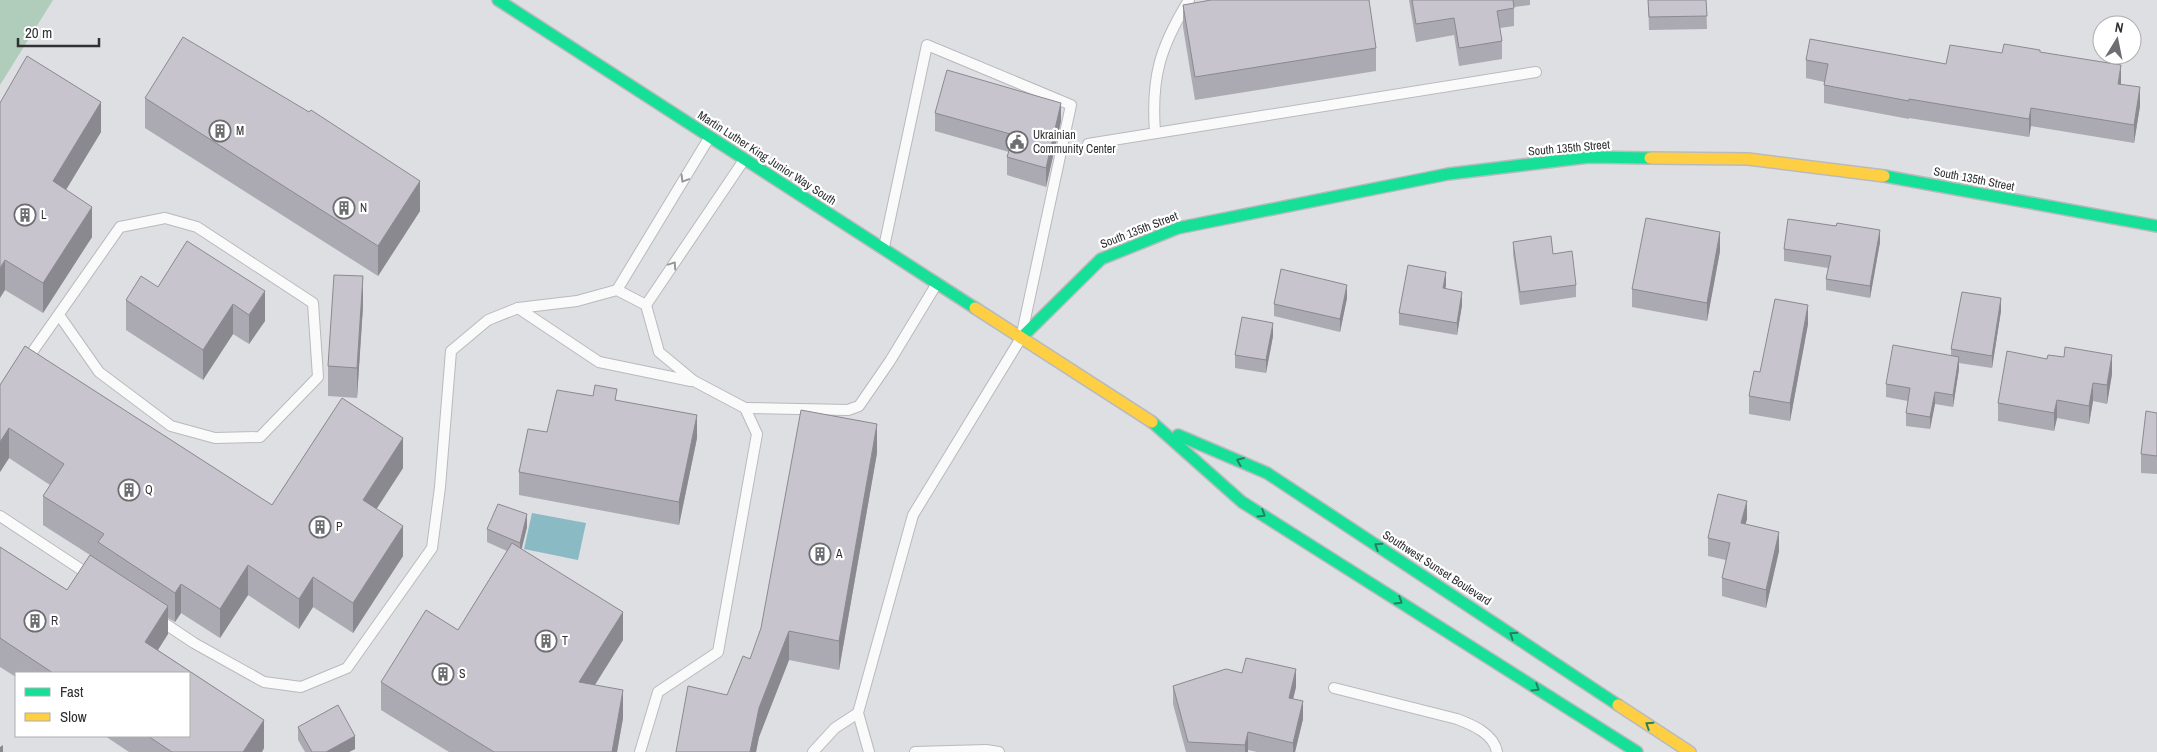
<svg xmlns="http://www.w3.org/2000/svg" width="2157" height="752" viewBox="0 0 2157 752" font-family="'Archivo Narrow',sans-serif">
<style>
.green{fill:#b0ccba}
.water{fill:#8abac4}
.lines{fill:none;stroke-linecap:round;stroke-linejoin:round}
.lane-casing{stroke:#b9babd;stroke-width:12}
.fast-casing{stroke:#b9babd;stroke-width:14}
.slow-casing{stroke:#b9babd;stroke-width:14}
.lane{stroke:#fafafb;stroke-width:10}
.fast{stroke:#16e098;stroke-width:11}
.slow{stroke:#ffcf43;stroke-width:11}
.wall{fill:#aba9b1}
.shaded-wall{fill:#8b8990}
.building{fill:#c7c4ce;stroke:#8b8990}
.oneway{stroke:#969698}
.oneway2{stroke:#258061}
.labels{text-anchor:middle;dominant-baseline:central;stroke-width:4.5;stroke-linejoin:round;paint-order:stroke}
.poi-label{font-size:12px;fill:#313134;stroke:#fff;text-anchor:start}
.street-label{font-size:12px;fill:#313134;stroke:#fff}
</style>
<rect width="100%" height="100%" fill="#dddfe2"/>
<polygon class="green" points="0,0 53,0 0,85"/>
<polygon class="water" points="532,513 586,523 578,560 524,549"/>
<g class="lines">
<g class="lane-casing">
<g id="lane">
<path d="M1155,132C1151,77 1160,47 1189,0"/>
<polyline points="1088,144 1536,72"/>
<polyline points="617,290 709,138"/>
<polyline points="646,305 744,160"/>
<polyline points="518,308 599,362 691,381"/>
<polyline points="26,361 120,227 165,218 197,227 313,303 318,377 260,437 215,438 171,426 99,372 59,315"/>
<polyline points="745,408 848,410 859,406 890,361 936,285"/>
<polyline points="0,516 91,576"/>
<polyline points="158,619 194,643 264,682 301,687 347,668 432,548 440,487 451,351 488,320 518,308 577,301 617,290 646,305 659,352 694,381 745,408 757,434 718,652 658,692 640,752"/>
<path d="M1334,688L1457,719C1473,725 1494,734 1497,752"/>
<polyline points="813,752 835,728 858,713"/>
<polyline points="869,752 858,713 913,515 1021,338 1071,105 927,45 884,247"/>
<polyline points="915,752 986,750 999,752"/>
</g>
</g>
<g class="fast-casing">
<g id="fast">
<polyline points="498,0 975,308"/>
<polyline points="1884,176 2157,226"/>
<polyline points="1021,338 1101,259 1178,228 1448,174 1589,157 1650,158"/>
<polyline points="1152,422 1242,502 1637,752"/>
<polyline points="1178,435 1267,473 1618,705"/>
</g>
</g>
<g class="slow-casing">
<g id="slow">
<polyline points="1650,158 1748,159 1884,176"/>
<polyline points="975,308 1152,422"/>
<polyline points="1618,705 1690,752"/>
</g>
</g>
<use href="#lane" class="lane"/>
<use href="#fast" class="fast"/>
<use href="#slow" class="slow"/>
</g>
<g class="wall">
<polygon points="1409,0 1530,0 1530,5 1514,7 1514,26 1500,28 1502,41 1502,59 1459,66 1454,35 1416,42"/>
<polygon points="1648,0 1706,0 1707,29 1649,30"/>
<polygon points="1183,5 1376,48 1376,71 1195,100 1183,27"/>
<polygon points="2002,53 2040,53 2120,84 2140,106 2134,143 2031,126 2029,137 1909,118 1909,119 1824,103 1824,82 1806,78 1806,60 1946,64"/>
<polygon points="145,98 420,211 378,276 145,128"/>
<polygon points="0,103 101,132 66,190 92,237 43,313 5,290"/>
<polygon points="935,113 1061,121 1046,187 1007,175 1007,157 1009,152 935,131"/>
<polygon points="187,241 265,321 249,344 233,334 203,380 126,330 126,300 158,287"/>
<polygon points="1513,242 1576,285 1576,297 1520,305 1513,254"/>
<polygon points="1880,242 1870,298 1826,290 1826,279 1828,268 1784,261 1784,249"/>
<polygon points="1720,251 1707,321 1632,307 1632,289"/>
<polygon points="1446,285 1445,289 1462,305 1457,335 1399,325 1399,313"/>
<polygon points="1347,298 1340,332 1274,316 1274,304"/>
<polygon points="363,306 357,398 328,396 328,366"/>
<polygon points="2001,311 1992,368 1959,363 1959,369 1953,407 1935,404 1930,429 1906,426 1906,413 1908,401 1886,397 1886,384 1951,355 1951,349"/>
<polygon points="1808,324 1790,421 1749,414 1749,396 1760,372"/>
<polygon points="1273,336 1266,373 1235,368 1235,355"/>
<polygon points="25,346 272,505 342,398 403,438 403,468 376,509 403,526 403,556 353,633 313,607 299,629 248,595 220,638 181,613 175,622 168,618 168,634 158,650 264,720 264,748 262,752 129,752 105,736 189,736 189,673 16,673 16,677 0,667 0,547 67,590 90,555 43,525 43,496 50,485 9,458 0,472 0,385"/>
<polygon points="2112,374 2107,404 2093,401 2089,424 2057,418 2054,431 1998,421 1998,403"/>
<polygon points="617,401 697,438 679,525 519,495 519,472 547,432"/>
<polygon points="2157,413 2157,474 2141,473 2141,454"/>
<polygon points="877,453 839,670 789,660 759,737 756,752 676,752 727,695"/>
<polygon points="1747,519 1745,524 1779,551 1766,608 1722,596 1722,578 1726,560 1708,556 1708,538"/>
<polygon points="527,527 521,549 623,640 595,685 623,718 617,752 449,752 381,710 381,682 458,630 507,551 487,542 487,529"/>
<polygon points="1173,686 1296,687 1293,699 1303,719 1295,752 1257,752 1248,750 1248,752 1186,752 1173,704"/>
<polygon points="298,727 355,749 349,752 305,752 298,740"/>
</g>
<g class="shaded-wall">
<polygon points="2121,65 2121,83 2118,102 2118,84"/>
<polygon points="2140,87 2140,106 2134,143 2134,125"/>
<polygon points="101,102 101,132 53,211 53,181"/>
<polygon points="1061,103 1061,121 1046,187 1046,168"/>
<polygon points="2031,108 2031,126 2029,137 2029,119"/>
<polygon points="420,181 420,211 378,276 378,246"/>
<polygon points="92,207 92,237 43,313 43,283"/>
<polygon points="1880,230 1880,242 1870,298 1870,286"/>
<polygon points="1720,232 1720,251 1707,321 1707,303"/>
<polygon points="5,260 5,290 0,298 0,268"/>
<polygon points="1446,272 1446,285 1443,301 1443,288"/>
<polygon points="363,276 363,306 357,398 357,368"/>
<polygon points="1347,285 1347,298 1340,332 1340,319"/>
<polygon points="265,291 265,321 249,344 249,315"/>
<polygon points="1462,292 1462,305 1457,335 1457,323"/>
<polygon points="2001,298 2001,311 1992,368 1992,356"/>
<polygon points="233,304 233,334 203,380 203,350"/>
<polygon points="1808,305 1808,324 1790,421 1790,403"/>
<polygon points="1273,323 1273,336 1266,373 1266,360"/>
<polygon points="2112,355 2112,374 2107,404 2107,385"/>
<polygon points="1959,357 1959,369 1953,407 1953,395"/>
<polygon points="2093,383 2093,401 2089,424 2089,406"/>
<polygon points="1935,392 1935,404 1930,429 1930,417"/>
<polygon points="2057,400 2057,418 2054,431 2054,413"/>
<polygon points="697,415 697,438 679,525 679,502"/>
<polygon points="877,424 877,453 839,670 839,641"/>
<polygon points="9,428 9,458 0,472 0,442"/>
<polygon points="403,438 403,468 363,530 363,500"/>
<polygon points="1747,501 1747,519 1741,541 1741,523"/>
<polygon points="527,514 527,527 520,556 520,543"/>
<polygon points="403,526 403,556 353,633 353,603"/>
<polygon points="1779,532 1779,551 1766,608 1766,590"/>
<polygon points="248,565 248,595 220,638 220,609"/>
<polygon points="313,577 313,607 299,629 299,599"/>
<polygon points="181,584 181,613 175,622 175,593"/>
<polygon points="168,606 168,634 145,670 145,642"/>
<polygon points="623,612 623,640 579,710 579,682"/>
<polygon points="789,631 789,660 759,737 756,752 750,752 759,708"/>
<polygon points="1296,669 1296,687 1289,716 1289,698"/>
<polygon points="623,690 623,718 617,752 612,752"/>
<polygon points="1303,701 1303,719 1295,752 1293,752 1293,743"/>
<polygon points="264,720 264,748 262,752 243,752"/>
<polygon points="1248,732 1248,752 1245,752 1245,745"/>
<polygon points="355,736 355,749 349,752 326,752"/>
<polygon points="3,745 3,752 0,752 0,747"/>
</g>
<g class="building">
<polygon points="1211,0 1369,0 1376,48 1195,77 1183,5"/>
<polygon points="1412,0 1513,0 1514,8 1497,11 1502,41 1459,48 1454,18 1416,24"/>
<polygon points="1648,0 1706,0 1707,16 1649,17"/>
<polygon points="183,37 309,112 311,110 420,181 378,246 145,98"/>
<polygon points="1810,39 1946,64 1950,45 2002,53 2004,44 2040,50 2040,52 2121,65 2118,84 2140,87 2134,125 2031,108 2029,119 1909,99 1909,101 1824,85 1828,64 1806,60"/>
<polygon points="27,56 101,102 53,181 92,207 43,283 5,260 0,268 0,103"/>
<polygon points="947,70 1061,103 1046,168 1007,157 1014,135 935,113"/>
<polygon points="1646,218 1720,232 1707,303 1632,289"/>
<polygon points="1788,219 1836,226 1837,223 1880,230 1870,286 1826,279 1831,256 1784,249"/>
<polygon points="1551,236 1553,254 1572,251 1576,285 1520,292 1513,242"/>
<polygon points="187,241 265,291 249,315 233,304 203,350 126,300 141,276 158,287"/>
<polygon points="1408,265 1446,272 1443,288 1462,292 1457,323 1399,313"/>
<polygon points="1281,269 1347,285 1340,319 1274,304"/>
<polygon points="334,275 363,276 357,368 328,366"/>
<polygon points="1962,292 2001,298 1992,356 1951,349"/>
<polygon points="1775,299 1808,305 1790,403 1749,396 1754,371 1760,372"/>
<polygon points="1242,317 1273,323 1266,360 1235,355"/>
<polygon points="1893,345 1959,357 1953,395 1935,392 1930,417 1906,413 1910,388 1886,384"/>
<polygon points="25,346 272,505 342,398 403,438 363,500 403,526 353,603 313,577 299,599 248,565 220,609 181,584 175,593 98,542 104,534 43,496 64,464 9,428 0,442 0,385"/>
<polygon points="2065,347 2112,355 2107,385 2093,383 2089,406 2057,400 2054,413 1998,403 2007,351 2047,359 2048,355 2064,357"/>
<polygon points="595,385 617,389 615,400 697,415 679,502 519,472 528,429 547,432 557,390 593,396"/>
<polygon points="801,410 877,424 839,641 789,631 759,708 750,752 676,752 688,686 727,695 743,656 750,659 761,628"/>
<polygon points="2146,411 2157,413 2157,456 2141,454"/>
<polygon points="1718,494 1747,501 1741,523 1779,532 1766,590 1722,578 1730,543 1708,538"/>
<polygon points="498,504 527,514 520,543 487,529"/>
<polygon points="512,543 623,612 579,682 623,690 612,752 494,752 381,682 426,610 458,630"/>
<polygon points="0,547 67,590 90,555 168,606 145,642 264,720 243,752 172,752 148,736 189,736 189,673 53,673 0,638"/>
<polygon points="1246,658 1296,669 1289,698 1303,701 1293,743 1248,732 1245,745 1188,742 1173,686 1226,669 1242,673"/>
<polygon points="338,705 355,736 326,752 312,752 298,727"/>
</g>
<defs><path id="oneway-chevron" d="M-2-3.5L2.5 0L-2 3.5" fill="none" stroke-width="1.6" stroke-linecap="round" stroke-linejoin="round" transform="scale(1.25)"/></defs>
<g class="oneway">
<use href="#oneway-chevron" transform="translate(684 179) rotate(121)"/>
<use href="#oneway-chevron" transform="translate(673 265) rotate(-56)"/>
</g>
<g class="oneway2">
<use href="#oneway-chevron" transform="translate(1240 461) rotate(-157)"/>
<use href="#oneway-chevron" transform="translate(1262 514) rotate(32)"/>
<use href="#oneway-chevron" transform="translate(1378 546) rotate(-147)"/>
<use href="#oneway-chevron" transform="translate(1399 601) rotate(32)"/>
<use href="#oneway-chevron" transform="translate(1513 635) rotate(-147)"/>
<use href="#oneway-chevron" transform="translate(1536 688) rotate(32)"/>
<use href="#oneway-chevron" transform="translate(1649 725) rotate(-147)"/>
</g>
<defs>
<g id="building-ring" transform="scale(1.125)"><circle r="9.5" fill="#fff" stroke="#6d6e71" stroke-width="1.5"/><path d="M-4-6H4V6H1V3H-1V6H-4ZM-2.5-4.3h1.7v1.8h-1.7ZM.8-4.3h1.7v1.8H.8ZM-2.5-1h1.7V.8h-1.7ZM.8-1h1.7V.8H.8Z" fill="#6d6e71"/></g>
<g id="civic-ring" transform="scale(1.125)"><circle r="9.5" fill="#fff" stroke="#6d6e71" stroke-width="1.5"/><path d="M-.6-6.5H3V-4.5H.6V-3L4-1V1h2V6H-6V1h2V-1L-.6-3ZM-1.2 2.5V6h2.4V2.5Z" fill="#6d6e71"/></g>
</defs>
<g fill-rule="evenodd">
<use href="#building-ring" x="220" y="131"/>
<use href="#civic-ring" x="1017" y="142"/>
<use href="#building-ring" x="344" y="208"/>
<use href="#building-ring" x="25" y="215"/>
<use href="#building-ring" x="129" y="490"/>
<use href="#building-ring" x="320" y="527"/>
<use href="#building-ring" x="820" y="554"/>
<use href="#building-ring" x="35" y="621"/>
<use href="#building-ring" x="546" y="641"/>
<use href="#building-ring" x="443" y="674"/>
</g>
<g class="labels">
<g class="poi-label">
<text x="236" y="131">M</text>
<text x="1033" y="135">Ukrainian<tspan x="1033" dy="14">Community Center</tspan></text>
<text x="360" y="208">N</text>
<text x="41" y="215">L</text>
<text x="145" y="490">Q</text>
<text x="336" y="527">P</text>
<text x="836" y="554">A</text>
<text x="51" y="621">R</text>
<text x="562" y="641">T</text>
<text x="459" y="674">S</text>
</g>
<g class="street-label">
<text transform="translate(1569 148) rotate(-5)">South 135th Street</text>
<text transform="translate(767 158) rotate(33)">Martin Luther King Junior Way South</text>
<text transform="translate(1974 179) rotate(11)">South 135th Street</text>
<text transform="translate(1139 230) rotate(-21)">South 135th Street</text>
<text transform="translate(1437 568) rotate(33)">Southwest Sunset Boulevard</text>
</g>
</g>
<rect x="15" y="672" width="175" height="65" fill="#ffffff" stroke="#adadae"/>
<rect x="25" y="688" width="25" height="8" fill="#16e098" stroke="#adadae"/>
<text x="60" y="697" font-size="15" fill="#313134">Fast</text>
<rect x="25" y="713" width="25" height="8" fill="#ffcf43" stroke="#adadae"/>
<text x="60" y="722" font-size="15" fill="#313134">Slow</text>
<g transform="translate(2117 40) rotate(10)"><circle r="24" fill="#ffffff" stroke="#adadae"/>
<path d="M0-4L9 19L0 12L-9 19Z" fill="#6d6e71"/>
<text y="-8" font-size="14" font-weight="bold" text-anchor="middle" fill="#313134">N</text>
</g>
<path d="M18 38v8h81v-8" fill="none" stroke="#313134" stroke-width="2.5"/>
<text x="25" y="38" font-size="15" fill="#313134" stroke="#ffffff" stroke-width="4" paint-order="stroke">20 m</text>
</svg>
